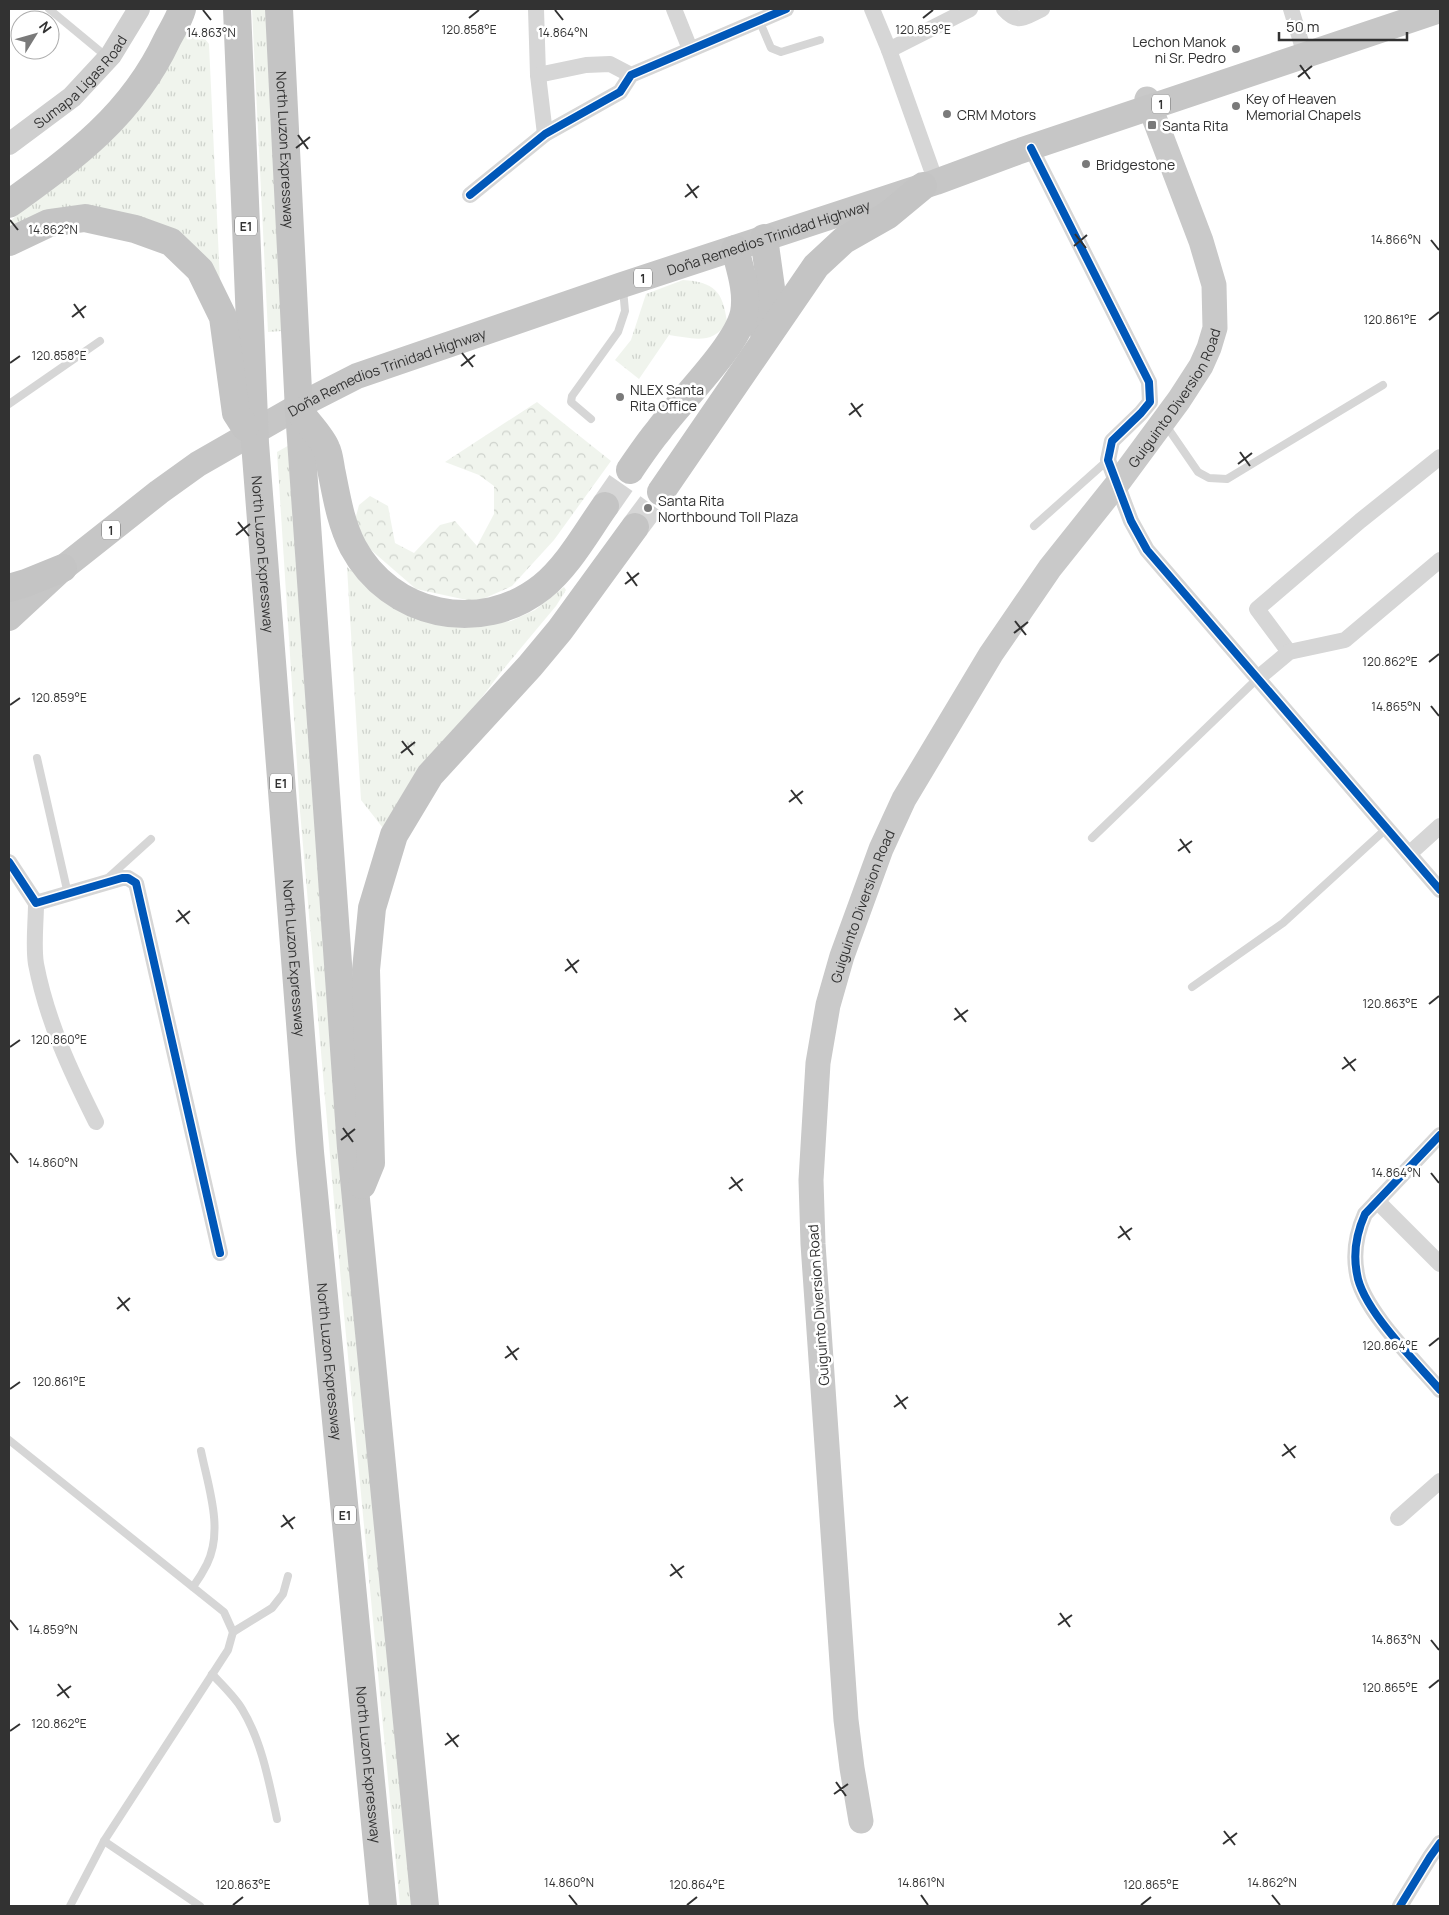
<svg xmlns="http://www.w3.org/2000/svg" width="1449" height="1915" viewBox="0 0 1449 1915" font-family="Manrope,sans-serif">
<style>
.grass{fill:url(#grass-tufts)}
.forest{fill:url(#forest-crowns)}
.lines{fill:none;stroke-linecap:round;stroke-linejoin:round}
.motorway-tunnel{stroke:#d6d6d6;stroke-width:28;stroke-dasharray:28 14;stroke-linecap:butt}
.service{stroke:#d6d6d6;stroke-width:8}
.minor{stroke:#d6d6d6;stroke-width:16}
.secondary{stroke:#cfcfcf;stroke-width:22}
.primary{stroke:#c9c9c9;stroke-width:25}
.trunk{stroke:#c6c6c6;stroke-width:26}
.motorway{stroke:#c4c4c4;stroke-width:28}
.cycleway-casing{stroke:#fff;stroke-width:11}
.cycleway{stroke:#0057b8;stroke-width:8}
.ticks{fill:none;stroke:#323232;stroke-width:2}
.poi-dot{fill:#7a7a7a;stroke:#fff;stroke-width:2}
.labels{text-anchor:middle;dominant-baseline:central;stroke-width:5;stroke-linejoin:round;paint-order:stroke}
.shield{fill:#fff;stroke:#707070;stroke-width:1}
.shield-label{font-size:12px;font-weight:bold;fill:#323232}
.poi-label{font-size:14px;fill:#323232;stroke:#fff;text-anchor:start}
.street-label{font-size:14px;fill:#323232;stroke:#fff}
.ticks-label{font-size:12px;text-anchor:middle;fill:#323232;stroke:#fff;stroke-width:5;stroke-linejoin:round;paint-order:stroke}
</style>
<defs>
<pattern id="grass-tufts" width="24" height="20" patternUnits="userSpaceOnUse" patternTransform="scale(1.25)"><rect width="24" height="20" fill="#f0f4ed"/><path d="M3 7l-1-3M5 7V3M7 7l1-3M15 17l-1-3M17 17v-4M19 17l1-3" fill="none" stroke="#ced2cc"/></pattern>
<pattern id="forest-crowns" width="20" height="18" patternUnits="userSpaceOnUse" patternTransform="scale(1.25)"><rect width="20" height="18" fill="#f0f4ed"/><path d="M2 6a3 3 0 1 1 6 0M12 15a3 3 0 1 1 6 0" fill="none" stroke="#ced2cc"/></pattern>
</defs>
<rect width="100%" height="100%" fill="#fff"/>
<g class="grass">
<polygon points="252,9 271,9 282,331 268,332"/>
<polygon points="192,33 201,34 209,44 220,282 162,228 9,227 9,222 97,145 177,38"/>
<path d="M683,280C714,282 723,291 727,322C713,346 692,338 669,335L639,379L615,360L631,340L646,294Z"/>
<polygon points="293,443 421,1906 400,1906 342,1293 300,811 277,452"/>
<polygon points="347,567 368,584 432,622 464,628 511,621 535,610 564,587 566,590 556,606 501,672 383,828 361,800"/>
</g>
<polygon class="forest" points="537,402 611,461 554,540 512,586 476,602 416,589 371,550 354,524 359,505 370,496 388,506 395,543 414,553 440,525 455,521 477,546 494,514 494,486 479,475 445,462"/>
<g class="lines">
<g class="motorway-tunnel">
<polyline points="605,506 630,470"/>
<polyline points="635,527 661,492"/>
</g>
<g class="service">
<polyline points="49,9 107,57"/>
<polyline points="759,20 771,48 781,52 820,40"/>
<polyline points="9,404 100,341"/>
<polyline points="591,419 571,402 572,396 618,332 625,311 623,289"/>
<polyline points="1165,424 1198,472 1209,478 1227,479 1383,385"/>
<polyline points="1034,526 1108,460"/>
<polyline points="37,758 68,894"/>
<polyline points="1092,838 1258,678"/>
<polyline points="108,878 151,839"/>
<polyline points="1192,987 1283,923 1387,828"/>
<polyline points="9,1440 224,1612 233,1632 228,1650 104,1841 70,1906"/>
<path d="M193,1587C198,1580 203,1572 207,1564C224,1530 208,1486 201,1451"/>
<polyline points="233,1632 272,1608 283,1594 288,1576"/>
<path d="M212,1674C222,1685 235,1697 242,1709C262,1742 269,1782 277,1819"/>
<polyline points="104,1841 200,1906"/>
</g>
<g class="minor">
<polyline points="536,9 538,75 545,134"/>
<polyline points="674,9 690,49"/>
<polyline points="872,9 889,50 936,182"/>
<path d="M1004,9C1018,25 1025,17 1042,9"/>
<polyline points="1291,9 1305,55"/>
<polyline points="889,50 970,9"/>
<polyline points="538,75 586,65 610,64 631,75"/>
<polyline points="1031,148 1149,382 1150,402 1141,413 1112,441 1108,460 1131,521 1147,550 1440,890"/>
<polyline points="470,195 545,134 620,92 631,75 786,9"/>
<polyline points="1289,652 1257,609 1360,521 1440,457"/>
<polyline points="1258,678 1289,652 1345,640 1440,560"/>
<polyline points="1409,854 1440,826"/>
<polyline points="9,862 36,903 122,878 128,878 136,883 220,1253"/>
<path d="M36,903C36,923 33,945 36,964C47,1021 70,1070 96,1122"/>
<path d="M1440,1135L1365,1214C1357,1232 1353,1254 1357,1274C1362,1309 1417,1363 1440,1390"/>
<polyline points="1377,1201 1440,1264"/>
<polyline points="1398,1518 1440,1481"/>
<polyline points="1400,1906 1430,1857 1440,1843"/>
</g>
<path class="secondary" id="s1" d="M9,144L72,97L111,55L139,9"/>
<path class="primary" id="s2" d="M861,1821L852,1768L846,1720L813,1244L811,1180L818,1063L828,1005L842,956L881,849L904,799L991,654L1050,568L1117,484L1179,400L1201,366L1209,348L1215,328L1214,285L1201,241L1147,99"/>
<path class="trunk" id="s3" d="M9,618L63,568L159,492L198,464L306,402L357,376L622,285L936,182L1017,152L1440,10"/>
<g class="motorway">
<path id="s4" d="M237,9L255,443L310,1152L383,1906"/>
<path id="s5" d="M279,9L299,411L351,1148L425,1906"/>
<path d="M9,204C74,157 132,115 167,40C172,30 179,20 182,9"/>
<polyline points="9,242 49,223 85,218 135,229 171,242 200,270 223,317 236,413 245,427"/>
<polyline points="764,334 771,288 764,238"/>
<path d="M299,411C307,422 322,437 326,448C330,456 330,466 332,474C337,499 341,524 353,547C390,616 480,636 542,587C568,566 586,533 605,506"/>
<path d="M630,470C639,457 648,443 659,430C681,400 737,346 744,313C748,291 740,269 735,249"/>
<polyline points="661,492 816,266 844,240 888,215 923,186"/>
<polyline points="9,588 26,583 63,568"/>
<polyline points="362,1185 371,1163 366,970 372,908 394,835 430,775 530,666 560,630 635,527"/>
</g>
<g class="cycleway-casing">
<g id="cycleway">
<polyline points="1031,148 1149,382 1150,402 1141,413 1112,441 1108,460 1131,521 1147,550 1440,890"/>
<polyline points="470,195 545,134 620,92 631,75 786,9"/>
<polyline points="9,862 36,903 122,878 128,878 136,883 220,1253"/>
<path d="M1440,1135L1365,1214C1357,1232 1353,1254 1357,1274C1362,1309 1417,1363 1440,1390"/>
<polyline points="1400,1906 1430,1857 1440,1843"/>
</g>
</g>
<use href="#cycleway" class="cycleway"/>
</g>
<path class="ticks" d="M203,10L211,20M555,10L563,20M469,18L479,10M923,18L933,10M1300,65L1310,79M1298,77L1312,66M298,135L308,149M296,148L310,137M687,184L697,198M685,197L699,186M10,220L18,230M1075,234L1086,248M1431,240L1439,250M1074,246L1087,235M74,304L84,318M72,317L86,306M1429,320L1439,312M462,353L473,367M10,363L20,356M461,366L475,355M851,403L861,417M849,415L863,404M1240,452L1250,466M1238,464L1252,453M238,522L249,536M236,535L250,524M627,572L637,586M625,584L639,573M1015,621L1026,635M1014,633L1028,622M1429,662L1439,654M10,705L20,698M1431,706L1439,716M402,741L413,755M401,753L415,742M791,790L802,804M789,802L803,791M1180,839L1190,853M1178,851L1192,841M178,910L189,924M176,922L190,911M567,959L577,973M565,971L579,960M1429,1004L1439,996M955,1008L966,1022M954,1020L968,1010M10,1047L20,1040M1344,1057L1355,1071M1342,1069L1356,1059M343,1128L353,1142M341,1140L355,1129M10,1153L18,1163M1431,1173L1439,1183M731,1177L742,1191M729,1189L743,1179M1120,1226L1130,1240M1118,1238L1132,1228M118,1297L129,1311M117,1309L130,1298M507,1346L517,1360M1429,1346L1439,1338M505,1358L519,1348M10,1389L20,1382M896,1395L906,1409M894,1407L908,1397M1284,1444L1295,1458M1282,1456L1296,1446M283,1515L293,1529M281,1527L295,1517M671,1564L682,1578M670,1576L684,1566M1060,1613L1070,1627M10,1620L18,1630M1058,1625L1072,1615M1431,1640L1439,1650M58,1684L69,1698M1429,1688L1439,1680M57,1696L71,1686M10,1731L20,1724M447,1733L458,1747M445,1745L459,1735M836,1782L846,1796M834,1794L848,1784M1224,1831L1235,1845M1223,1844L1237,1833M569,1895L577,1905M921,1895L928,1905M1272,1895L1280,1905M233,1905L243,1897M687,1905L697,1897M1141,1905L1151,1897"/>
<g class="poi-dot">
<circle cx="1236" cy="49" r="5"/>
<circle cx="1236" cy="106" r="5"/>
<circle cx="947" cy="114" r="5"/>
<rect x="1147" y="120" width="10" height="10" rx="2.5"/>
<circle cx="1086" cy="164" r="5"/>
<circle cx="620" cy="397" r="5"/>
<circle cx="648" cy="508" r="5"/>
</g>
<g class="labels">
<g class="shield">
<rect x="1152" y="94.5" width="18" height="19" rx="4"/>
<rect x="235" y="216.5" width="22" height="19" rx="4"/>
<rect x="634" y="268.5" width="18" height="19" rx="4"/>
<rect x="102" y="520.5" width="18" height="19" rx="4"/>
<rect x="270" y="773.5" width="22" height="19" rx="4"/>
<rect x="334" y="1505.5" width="22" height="19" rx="4"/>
</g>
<g class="shield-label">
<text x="1161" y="104">1</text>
<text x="246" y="226">E1</text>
<text x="643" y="278">1</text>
<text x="111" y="530">1</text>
<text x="281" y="783">E1</text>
<text x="345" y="1515">E1</text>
</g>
<g class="poi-label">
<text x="1226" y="41" text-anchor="end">Lechon Manok<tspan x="1226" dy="16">ni Sr. Pedro</tspan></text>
<text x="1246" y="98">Key of Heaven<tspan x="1246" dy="16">Memorial Chapels</tspan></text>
<text x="957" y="114">CRM Motors</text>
<text x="1162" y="125">Santa Rita</text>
<text x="1096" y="164">Bridgestone</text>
<text x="630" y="389">NLEX Santa<tspan x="630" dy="16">Rita Office</tspan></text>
<text x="658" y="500">Santa Rita<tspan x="658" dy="16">Northbound Toll Plaza</tspan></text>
</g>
<g class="street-label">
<text stroke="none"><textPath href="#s1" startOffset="95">Sumapa Ligas Road</textPath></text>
<text stroke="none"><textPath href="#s5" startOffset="141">North Luzon Expressway</textPath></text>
<text stroke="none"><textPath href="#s3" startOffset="860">Doña Remedios Trinidad Highway</textPath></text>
<text stroke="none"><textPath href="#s3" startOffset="455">Doña Remedios Trinidad Highway</textPath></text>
<text stroke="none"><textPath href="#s2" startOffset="1524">Guiguinto Diversion Road</textPath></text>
<text stroke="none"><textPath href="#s4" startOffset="546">North Luzon Expressway</textPath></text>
<text stroke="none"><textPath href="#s2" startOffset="924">Guiguinto Diversion Road</textPath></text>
<text stroke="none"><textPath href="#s4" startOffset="951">North Luzon Expressway</textPath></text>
<text transform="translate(818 1305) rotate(-94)">Guiguinto Diversion Road</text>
<text stroke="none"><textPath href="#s4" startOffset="1356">North Luzon Expressway</textPath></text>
<text stroke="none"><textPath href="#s4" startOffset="1761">North Luzon Expressway</textPath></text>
</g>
</g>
<g class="ticks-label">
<text x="469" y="34">120.858°E</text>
<text x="923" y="34">120.859°E</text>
<text x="211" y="37">14.863°N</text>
<text x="563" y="37">14.864°N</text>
<text x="53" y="234">14.862°N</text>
<text x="1396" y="244">14.866°N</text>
<text x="1390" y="324">120.861°E</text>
<text x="59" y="360">120.858°E</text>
<text x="1390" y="666">120.862°E</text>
<text x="59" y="702">120.859°E</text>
<text x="1396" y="711">14.865°N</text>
<text x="1390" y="1008">120.863°E</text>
<text x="59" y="1044">120.860°E</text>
<text x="53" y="1167">14.860°N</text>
<text x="1396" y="1177">14.864°N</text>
<text x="1390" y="1350">120.864°E</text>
<text x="59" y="1386">120.861°E</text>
<text x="53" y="1634">14.859°N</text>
<text x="1396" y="1644">14.863°N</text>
<text x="1390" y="1692">120.865°E</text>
<text x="59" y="1728">120.862°E</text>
<text x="569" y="1887">14.860°N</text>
<text x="921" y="1887">14.861°N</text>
<text x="1272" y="1887">14.862°N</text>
<text x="243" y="1889">120.863°E</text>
<text x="697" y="1889">120.864°E</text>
<text x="1151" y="1889">120.865°E</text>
</g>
<rect width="1449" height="1915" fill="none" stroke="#323232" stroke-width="20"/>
<g transform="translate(35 35) rotate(53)"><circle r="24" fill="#ffffff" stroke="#adadad"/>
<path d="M0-4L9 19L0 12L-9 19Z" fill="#7a7a7a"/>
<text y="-8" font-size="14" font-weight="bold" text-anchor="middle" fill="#323232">N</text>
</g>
<path d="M1279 32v8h128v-8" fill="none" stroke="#323232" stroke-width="2.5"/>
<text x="1286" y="32" font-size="15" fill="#323232" stroke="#ffffff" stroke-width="4" paint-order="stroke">50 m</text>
</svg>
